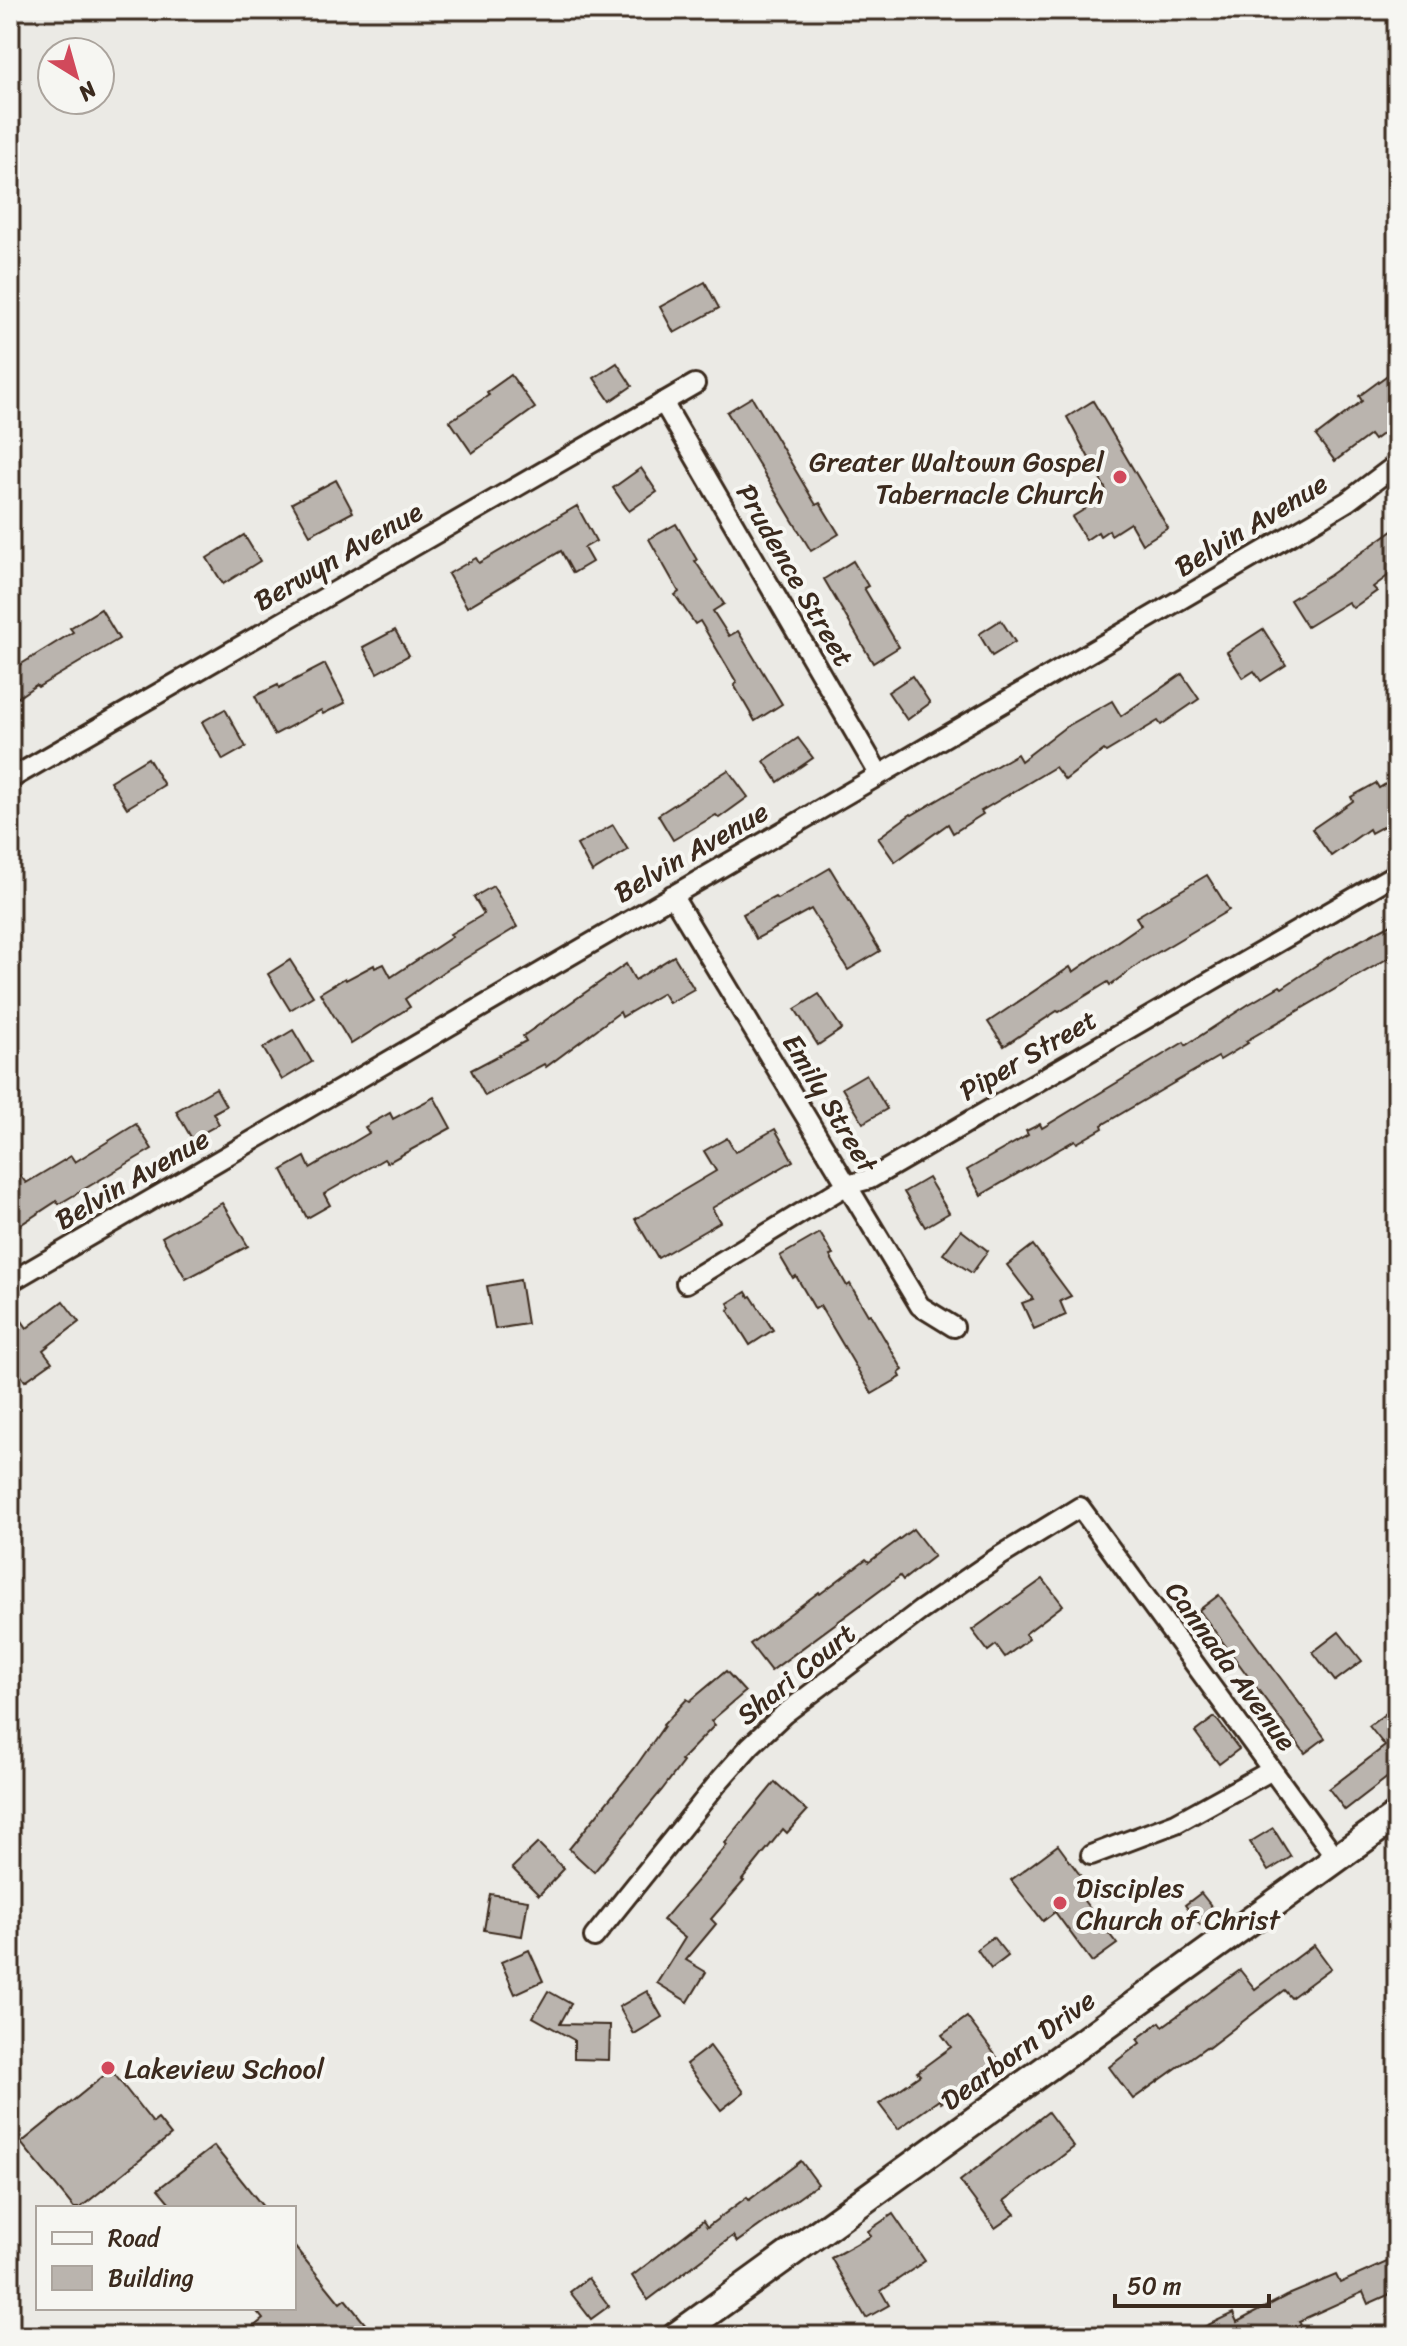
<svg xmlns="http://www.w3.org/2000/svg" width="1407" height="2346" viewBox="0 0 1407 2346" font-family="Sriracha,sans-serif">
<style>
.building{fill:#bab4ae;stroke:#3b2a1e;stroke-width:2}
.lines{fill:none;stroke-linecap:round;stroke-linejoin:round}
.street-casing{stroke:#3b2a1e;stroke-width:24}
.secondary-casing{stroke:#3b2a1e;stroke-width:32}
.street{stroke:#f6f6f2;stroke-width:18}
.secondary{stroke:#f6f6f2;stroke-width:26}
.poi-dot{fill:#d1495b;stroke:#f6f6f2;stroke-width:3}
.labels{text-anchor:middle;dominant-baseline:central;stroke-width:8;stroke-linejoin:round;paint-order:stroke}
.poi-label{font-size:28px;fill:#3b2a1e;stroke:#f6f6f2;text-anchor:start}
.street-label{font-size:28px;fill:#3b2a1e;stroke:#f6f6f2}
</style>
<rect width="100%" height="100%" fill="#ebeae5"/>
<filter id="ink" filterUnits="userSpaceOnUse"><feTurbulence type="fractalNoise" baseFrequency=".0125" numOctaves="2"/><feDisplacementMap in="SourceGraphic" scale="16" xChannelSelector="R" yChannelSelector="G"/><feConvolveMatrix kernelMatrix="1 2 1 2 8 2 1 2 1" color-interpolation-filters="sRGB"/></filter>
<g filter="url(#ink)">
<g class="building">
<polygon points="705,282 719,308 674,333 660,307"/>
<polygon points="617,363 632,386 610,401 594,378"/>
<polygon points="1397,368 1397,423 1374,440 1370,435 1335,461 1316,436 1362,401 1359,396"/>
<polygon points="511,375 535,408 472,453 450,421 489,395 487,392"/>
<polygon points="752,397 816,505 820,503 839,534 811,551 727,412"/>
<polygon points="1093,401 1168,528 1142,544 1130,523 1111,535 1109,530 1100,536 1098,532 1086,540 1072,517 1085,509 1082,505 1106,490 1067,417"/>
<polygon points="641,468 657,492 629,511 613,488"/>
<polygon points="336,480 353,512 310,535 292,503"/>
<polygon points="577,506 596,541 584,548 592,562 573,573 561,551 467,607 448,574 476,558 479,563"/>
<polygon points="676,524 697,560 695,561 724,604 713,611 729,636 738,631 782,704 755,721 734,685 737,683 700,621 695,624 675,595 679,592 649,539"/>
<polygon points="1397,527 1397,569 1373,587 1377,591 1353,608 1348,602 1307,627 1290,600 1329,576"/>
<polygon points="244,535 260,561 223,584 207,558"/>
<polygon points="853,561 868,586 864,588 899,647 873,663 824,579"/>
<polygon points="101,609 119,639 38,687 36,685 10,703 10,671 73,632 70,628"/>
<polygon points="1001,620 1015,642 992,656 979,634"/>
<polygon points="1263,629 1286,665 1261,681 1254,671 1243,678 1227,652"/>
<polygon points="395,630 409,655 377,673 363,647"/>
<polygon points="325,664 345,703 323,714 321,710 274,735 255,696 278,685 279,688"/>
<polygon points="1182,674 1199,699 1161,725 1158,721 1106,752 1104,750 1065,780 1055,767 981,811 983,814 953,833 948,824 895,862 878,838 911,814 912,815 1017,754 1021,761 1064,728 1112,701 1121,716"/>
<polygon points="912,676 930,703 907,720 888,692"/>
<polygon points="225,709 246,747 223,760 202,722"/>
<polygon points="798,738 813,758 778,782 764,761"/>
<polygon points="148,758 164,785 127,808 110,781"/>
<polygon points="728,770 748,797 719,818 716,815 673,840 658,815"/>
<polygon points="1397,777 1397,819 1371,833 1369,829 1331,856 1312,829 1353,801 1351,797 1376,783 1379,788"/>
<polygon points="613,825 628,850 592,872 577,845"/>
<polygon points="830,868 880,951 848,970 811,909 756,939 743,914 775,897 777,899"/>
<polygon points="1207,875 1229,910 1140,963 1110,985 1108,982 1059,1012 1057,1011 1004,1046 988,1022 1070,967 1073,972 1141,925 1136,917"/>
<polygon points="493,886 517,927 443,972 405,999 410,1007 351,1044 320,993 345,978 346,980 374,965 375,968 384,964 391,977 452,937 450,934 484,914 474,897"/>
<polygon points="1397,921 1397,953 1246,1041 1248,1043 1220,1060 1218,1057 1102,1125 1103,1128 1077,1143 1075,1140 981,1195 967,1170 1028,1135 1026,1131 1040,1124 1042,1128 1184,1042 1186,1045 1249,1004 1280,986 1282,988 1327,958"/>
<polygon points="674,956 694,989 669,1003 663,993 622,1017 620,1012 546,1067 544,1064 485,1096 471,1070 526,1041 523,1036 626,964 635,980"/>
<polygon points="290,960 313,996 290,1010 268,974"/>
<polygon points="819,994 842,1029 818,1045 795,1009"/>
<polygon points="293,1030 312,1062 282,1080 263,1048"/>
<polygon points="866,1074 887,1109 863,1123 842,1088"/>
<polygon points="216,1088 226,1106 213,1113 219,1124 192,1139 176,1111"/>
<polygon points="434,1097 451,1128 387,1163 384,1159 324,1194 330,1205 307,1218 282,1170 305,1157 310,1168 369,1133 365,1127 390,1113 393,1119"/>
<polygon points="136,1124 152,1149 59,1204 57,1201 20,1225 10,1210 10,1182 20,1175 26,1183 71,1156 75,1162"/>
<polygon points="775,1129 793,1161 712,1208 720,1222 658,1258 635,1219 716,1171 704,1151 727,1138 735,1152"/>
<polygon points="928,1178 949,1213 925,1227 904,1192"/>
<polygon points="222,1203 248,1246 186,1279 162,1237"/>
<polygon points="961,1230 988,1251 972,1273 943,1254"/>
<polygon points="820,1233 833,1255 830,1256 847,1286 850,1284 868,1315 870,1314 903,1370 899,1373 901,1377 872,1394 820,1306 815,1309 796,1276 793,1278 780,1256"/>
<polygon points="1033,1245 1071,1296 1060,1301 1066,1315 1034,1329 1022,1303 1033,1299 1007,1265"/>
<polygon points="520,1280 527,1324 495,1329 487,1286"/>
<polygon points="746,1292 749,1297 751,1296 773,1330 750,1345 728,1310 731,1308 728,1303"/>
<polygon points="63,1301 79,1322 43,1350 52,1362 25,1381 10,1360 10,1326 20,1318 27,1328"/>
<polygon points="913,1529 934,1556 903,1580 900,1576 771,1671 750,1644 819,1592 820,1594 866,1559 869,1562"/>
<polygon points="1043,1579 1063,1605 1025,1634 1029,1639 1005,1657 996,1645 988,1651 972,1630"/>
<polygon points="1219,1595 1325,1738 1305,1753 1199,1610"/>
<polygon points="1339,1632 1362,1661 1335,1681 1313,1652"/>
<polygon points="726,1671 745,1692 711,1721 715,1725 681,1760 683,1762 662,1790 594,1872 569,1849 634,1769 664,1726 663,1725 687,1699 690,1701"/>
<polygon points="1397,1705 1397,1770 1345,1810 1329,1789 1385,1746 1369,1726"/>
<polygon points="1215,1717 1239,1749 1219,1764 1195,1732"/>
<polygon points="775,1782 807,1811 787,1833 783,1829 742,1880 744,1881 711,1919 716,1924 686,1960 706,1972 688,2002 657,1983 685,1938 663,1920 727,1845 725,1843"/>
<polygon points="1273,1828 1291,1857 1268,1871 1250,1842"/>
<polygon points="538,1843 564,1869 539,1895 512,1868"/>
<polygon points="1058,1845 1088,1886 1078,1893 1117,1944 1092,1962 1055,1912 1043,1921 1011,1880"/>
<polygon points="1201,1893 1216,1912 1200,1925 1185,1905"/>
<polygon points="490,1894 528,1900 522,1936 484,1930"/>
<polygon points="993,1937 1008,1956 991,1969 977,1949"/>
<polygon points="1314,1945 1331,1968 1291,1998 1284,1990 1208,2048 1206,2047 1133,2099 1109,2067 1140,2043 1137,2039 1160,2022 1163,2026 1240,1970 1255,1989"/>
<polygon points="529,1950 543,1981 515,1994 501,1962"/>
<polygon points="548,1991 571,2004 560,2024 610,2025 609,2060 574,2059 574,2040 533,2017"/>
<polygon points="647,1991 662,2017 634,2034 619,2007"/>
<polygon points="967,2017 999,2060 941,2103 939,2100 898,2129 879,2104 920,2075 917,2072 951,2047 942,2035"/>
<polygon points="710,2046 744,2092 721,2110 686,2064"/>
<polygon points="111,2070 153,2123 158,2119 171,2135 80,2208 74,2208 21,2143"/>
<polygon points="1048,2112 1074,2147 1004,2201 1015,2214 995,2228 960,2181"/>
<polygon points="214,2146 264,2208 174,2208 158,2189"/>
<polygon points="801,2161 818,2184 737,2242 733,2236 648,2300 632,2276 703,2221 707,2227 747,2197 749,2200"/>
<polygon points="893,2214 925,2261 881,2291 889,2305 866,2318 831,2258 871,2236 868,2231"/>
<polygon points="294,2246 340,2303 345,2299 375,2336 242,2336 263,2319 254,2308 294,2308"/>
<polygon points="1389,2261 1397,2278 1397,2291 1368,2304 1363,2292 1299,2321 1301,2324 1278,2336 1185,2336 1233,2313 1237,2322 1286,2296 1336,2275 1340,2283"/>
<polygon points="588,2278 609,2306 591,2319 570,2292"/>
</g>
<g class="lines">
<g class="street-casing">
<g id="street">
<polyline points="663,402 879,774"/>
<polyline points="10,779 695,384"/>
<polyline points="672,895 920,1306 954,1327"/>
<polyline points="10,1282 1315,521 1348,501 1397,464"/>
<polyline points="686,1283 847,1185 870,1179 1397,873"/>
<polyline points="1091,1855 1176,1823 1272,1770"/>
<polyline points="594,1937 720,1780 750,1746 784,1714 920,1611 1000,1556 1080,1507 1337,1859"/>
</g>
</g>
<g class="secondary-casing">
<polyline id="secondary" points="676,2336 1397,1815"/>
</g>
<use href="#street" class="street"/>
<use href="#secondary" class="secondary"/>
</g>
</g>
<g class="poi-dot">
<circle cx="1120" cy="477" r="8"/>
<circle cx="1060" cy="1903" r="8"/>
<circle cx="108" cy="2068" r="8"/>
</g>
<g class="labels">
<g class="poi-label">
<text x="1104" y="461" text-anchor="end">Greater Waltown Gospel<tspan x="1104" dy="32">Tabernacle Church</tspan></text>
<text x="1076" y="1887">Disciples<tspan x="1076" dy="32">Church of Christ</tspan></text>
<text x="124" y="2068">Lakeview School</text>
</g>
<g class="street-label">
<text transform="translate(1251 525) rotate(-31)">Belvin Avenue</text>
<text transform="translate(338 556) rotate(-30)">Berwyn Avenue</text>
<text transform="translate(795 575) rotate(60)">Prudence Street</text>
<text transform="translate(691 852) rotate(-30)">Belvin Avenue</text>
<text transform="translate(1028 1055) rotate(-30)">Piper Street</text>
<text transform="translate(830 1103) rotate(59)">Emily Street</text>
<text transform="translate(132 1179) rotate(-30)">Belvin Avenue</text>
<text transform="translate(1231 1666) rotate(54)">Cannada Avenue</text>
<text transform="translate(796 1674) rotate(-39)">Shari Court</text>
<text transform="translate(1018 2050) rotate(-36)">Dearborn Drive</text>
</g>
</g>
<rect width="1407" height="2346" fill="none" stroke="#f6f6f2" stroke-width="40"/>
<rect x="20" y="20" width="1367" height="2306" fill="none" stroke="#3b2a1e" stroke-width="3" filter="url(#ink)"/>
<rect x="36" y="2206" width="260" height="104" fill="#f6f6f2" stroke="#aba49d" stroke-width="2"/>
<rect x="52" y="2232" width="40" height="12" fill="#f6f6f2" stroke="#aba49d" stroke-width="2"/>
<text x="108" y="2246" font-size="24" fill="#3b2a1e">Road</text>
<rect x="52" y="2266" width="40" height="24" fill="#bab4ae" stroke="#aba49d" stroke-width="2"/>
<text x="108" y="2286" font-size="24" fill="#3b2a1e">Building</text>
<g transform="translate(76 76) rotate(143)"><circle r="38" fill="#f6f6f2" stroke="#aba49d" stroke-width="2"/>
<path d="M0-6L14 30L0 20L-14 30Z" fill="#d1495b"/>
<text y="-12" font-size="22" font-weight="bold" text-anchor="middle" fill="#3b2a1e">N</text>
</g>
<path d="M1115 2294v12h154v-12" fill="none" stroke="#3b2a1e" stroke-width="4"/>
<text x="1127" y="2294" font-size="24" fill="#3b2a1e" stroke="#f6f6f2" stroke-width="6" paint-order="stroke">50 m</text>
</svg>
